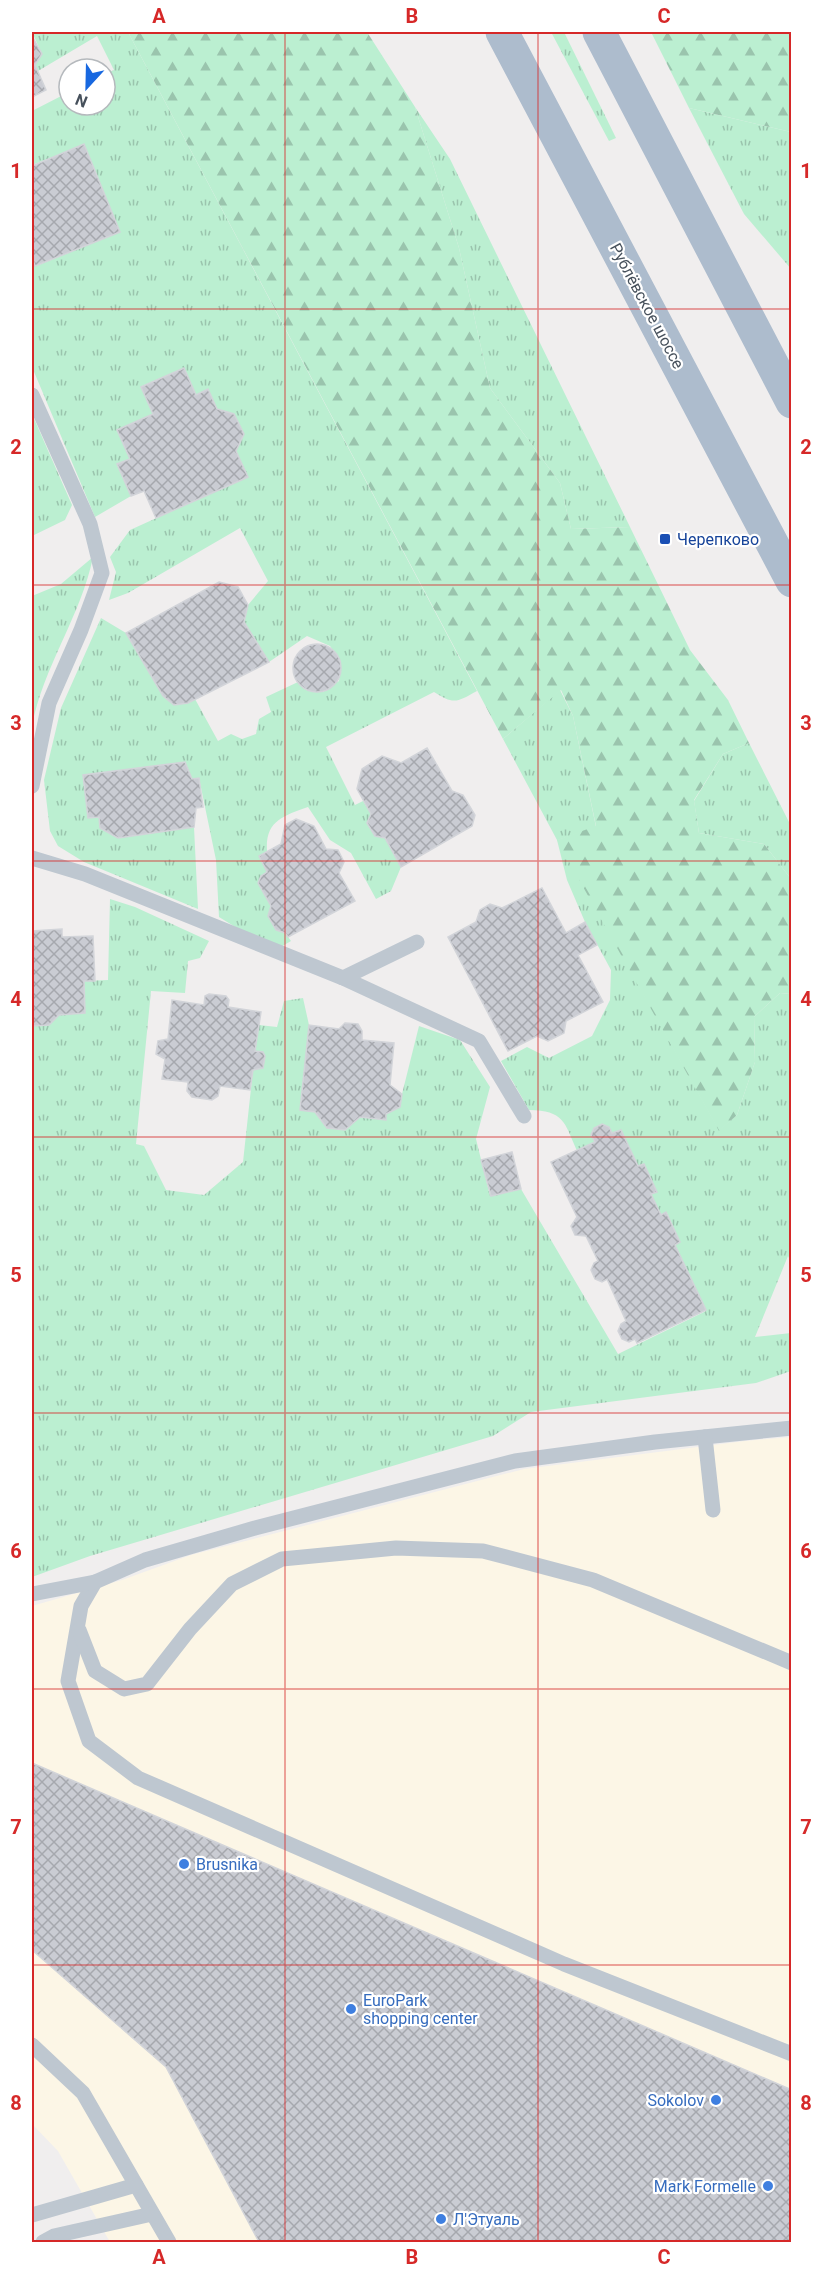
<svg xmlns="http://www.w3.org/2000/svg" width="823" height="2274" viewBox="0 0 823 2274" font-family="Roboto,sans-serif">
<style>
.commercial{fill:#fcf6e6}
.grass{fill:url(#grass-tufts)}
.forest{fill:url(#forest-firs)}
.building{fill:url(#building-cross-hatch);stroke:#d2d4d9;stroke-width:1.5}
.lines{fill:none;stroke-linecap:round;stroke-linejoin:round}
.lane{stroke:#bec7d0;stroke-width:15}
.primary{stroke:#adbccd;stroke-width:33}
.grid{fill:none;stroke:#d62828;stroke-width:1.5;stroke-opacity:0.55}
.transit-dot{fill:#1a4fb4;stroke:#fff;stroke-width:2}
.shop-dot{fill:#3f7fe0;stroke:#fff;stroke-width:2}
.labels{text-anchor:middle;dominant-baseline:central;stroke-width:4.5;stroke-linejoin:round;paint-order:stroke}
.street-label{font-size:16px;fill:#46505b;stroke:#fff}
.transit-label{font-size:16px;fill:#164399;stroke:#fff;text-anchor:start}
.shop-label{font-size:16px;fill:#366cbe;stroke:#fff;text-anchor:start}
.neatline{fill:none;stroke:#d62828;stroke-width:2}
.grid-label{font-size:20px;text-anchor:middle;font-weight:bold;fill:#d62828}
</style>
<defs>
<pattern id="grass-tufts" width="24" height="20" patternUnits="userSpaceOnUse" patternTransform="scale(1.5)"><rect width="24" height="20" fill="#bbefd1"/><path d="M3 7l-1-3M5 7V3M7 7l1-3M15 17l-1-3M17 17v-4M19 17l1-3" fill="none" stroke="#9ac4ad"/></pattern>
<pattern id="forest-firs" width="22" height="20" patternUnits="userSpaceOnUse" patternTransform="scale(1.5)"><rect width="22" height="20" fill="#bbefd1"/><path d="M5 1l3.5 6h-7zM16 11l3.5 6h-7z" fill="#9ac4ad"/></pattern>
<pattern id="building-cross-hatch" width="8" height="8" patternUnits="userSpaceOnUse" patternTransform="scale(1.5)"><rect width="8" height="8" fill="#caccd3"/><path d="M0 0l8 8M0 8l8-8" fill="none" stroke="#a6a8ae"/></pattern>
</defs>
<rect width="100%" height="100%" fill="#f0eeee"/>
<polygon class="commercial" points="791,1437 791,2242 110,2242 58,2151 32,2124 32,1606 122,1580 191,1555 524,1469 745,1441"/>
<g class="grass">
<path d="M32,32H128L477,691C457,702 454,705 434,692L326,747L355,805L363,801L371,814L367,824L375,835L385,838L401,867L391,891L376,899L351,853L330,840L308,807C283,816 265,821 267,851L259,856L267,872L261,876L258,883L271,906L268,916L276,930L285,933L291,941L274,951L219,917L216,860L199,778L192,779L185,762L83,776L88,818L99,817L100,828L117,838L194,827L198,909L84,862L58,846L50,831L44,780L61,708L101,618L126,633L163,696L174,705L195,699L218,741L231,734L242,739L256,734L259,719L271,712L266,697L298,682L304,689L323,692L339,681L341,662L330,646L307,636L269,662L244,622L248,605L268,581L240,528L128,593L109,600L116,572L110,557L130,530L247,477L236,451L244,434L234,414L217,409L208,389L196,395L184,368L142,386L153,414L117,430L130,459L117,465L131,496L95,517L32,367V257L36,266L120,232L84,145L32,165V111L69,92V105H105V74L114,70L97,36L38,71L35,65L42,54Z"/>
<polygon points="551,32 564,32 616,138 609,141"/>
<polygon points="415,107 450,159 630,527 571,529 560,483 490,388 459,248"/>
<polygon points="689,108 791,132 791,269 744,214"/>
<polygon points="32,414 72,505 65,520 32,536"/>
<path d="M93,557C81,616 43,667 32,726V596L61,584Z"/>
<path d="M560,690L573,716L596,827L558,840L719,1130L737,1115L755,1062L754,1017L780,993L791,994V1262L788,1256L755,1337L791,1333V1371L756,1383L531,1412L493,1436L90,1556L32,1577V1025H49L59,1015L85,1013L84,981L108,980L110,899L135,907L209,941L200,958L188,961L185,993L151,991L136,1144L144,1146L166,1190L204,1195L243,1162L253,1070L263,1068L262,1052L255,1051L259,1025L277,1027L284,1001L303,998L309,1025L300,1110L315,1112L327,1128L345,1130L360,1117L385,1120L386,1114L402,1094L419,1026L460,1040L490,1087L476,1139L490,1196L521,1189L618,1354L706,1311L675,1245L680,1242L667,1213L661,1215L651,1194L657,1192L644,1164L638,1166L621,1130L612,1133L609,1127L602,1124L594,1128L591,1135L595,1142L577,1151C564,1121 564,1111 529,1110L501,1061L527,1047L549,1058L592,1036L610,1000L611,970L585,922L567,880L557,840L503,739Z"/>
<polygon points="749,743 789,822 791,814 791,879 764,844 699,833 694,801 723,754"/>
</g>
<g class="forest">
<polygon points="128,32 367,32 415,107 459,248 490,388 560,483 571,529 630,527 690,650 728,700 749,743 723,754 694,800 699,833 764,844 791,879 791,994 780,993 754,1017 755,1062 737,1115 719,1131 557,840 596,826 573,716 561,690 503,739"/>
<polygon points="651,32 791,32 791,132 689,108"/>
</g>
<g class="building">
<polygon points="32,36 42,54 35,65 46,90 32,97"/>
<polygon points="84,144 120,232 35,266 32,257 32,166"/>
<polygon points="184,368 196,395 208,389 217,409 234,414 244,434 236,451 248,477 156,518 144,491 131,496 117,464 130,459 117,430 153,414 141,387"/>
<polygon points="219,582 238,587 248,605 244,622 269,662 188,703 174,705 163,696 126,633"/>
<circle cx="317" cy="668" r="24"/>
<polygon points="427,748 452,791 463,795 475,815 472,826 401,867 385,838 375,836 367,823 371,814 357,789 362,769 382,756 401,763"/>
<polygon points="185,762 192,779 199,778 203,807 196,808 194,827 118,838 100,828 99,817 88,818 83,775"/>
<polygon points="296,819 314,826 326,849 338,850 344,862 339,873 355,901 288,937 285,933 276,930 268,916 271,906 258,883 261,876 267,872 259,856 281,844 285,825"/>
<polygon points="542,888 566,933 585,922 597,945 578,955 603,1002 566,1021 564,1033 548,1041 537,1036 508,1051 448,937 476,922 480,910 490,904 502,908"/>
<polygon points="62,929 62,937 93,936 95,981 84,981 85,1013 59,1015 49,1025 33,1026 32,931"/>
<polygon points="209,994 226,996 229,1000 228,1007 261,1012 255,1051 263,1052 265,1056 263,1068 253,1070 250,1090 220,1086 218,1096 212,1100 192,1097 187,1091 188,1082 162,1079 165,1059 156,1054 158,1041 168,1039 172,1000 204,1005 205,996"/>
<polygon points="345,1023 358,1024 362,1031 362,1040 394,1043 390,1085 402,1094 400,1107 386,1114 386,1120 360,1117 345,1130 327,1128 315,1112 300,1110 309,1025 339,1029"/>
<polygon points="602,1124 609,1127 612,1133 621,1130 638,1166 644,1164 657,1192 651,1194 661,1215 666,1212 680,1242 675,1245 706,1310 637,1343 635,1339 629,1342 622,1339 618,1331 621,1324 626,1321 607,1279 602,1282 595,1279 591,1270 594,1263 598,1261 586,1236 575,1235 571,1226 577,1217 551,1162 595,1142 591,1135 594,1128"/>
<polygon points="512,1152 521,1189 491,1196 481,1160"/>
<polygon points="32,1763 792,2090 792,2242 259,2242 166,2067 32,1950"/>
</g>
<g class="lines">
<g class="lane">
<polyline points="32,395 90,524 102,573 81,630 49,703 32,786"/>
<polyline points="32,858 85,874 343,978 479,1041 524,1116"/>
<polyline points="343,978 417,942"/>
<polyline points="792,1428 655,1442 515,1461 255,1528 145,1560 95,1582 81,1606 68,1681 89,1741 138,1778 564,1964 792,2054"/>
<polyline points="705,1437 713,1510"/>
<polyline points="32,1594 95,1582"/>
<polyline points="79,1630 95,1671 124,1689 147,1684 190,1629 232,1584 282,1559 396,1548 483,1551 593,1580 792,1663"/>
<polyline points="32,2045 83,2093 169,2242"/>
<polyline points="32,2215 136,2185"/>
<polyline points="43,2242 54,2236 152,2214"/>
</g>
<g class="primary">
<polyline points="502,32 792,581"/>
<polyline points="599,32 792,402"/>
</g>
</g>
<path class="grid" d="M285,32V2242M538,32V2242M32,309H792M32,585H792M32,861H792M32,1137H792M32,1413H792M32,1689H792M32,1965H792"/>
<rect class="transit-dot" x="659" y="533" width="12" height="12" rx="3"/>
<g class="shop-dot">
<circle cx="184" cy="1864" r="6"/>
<circle cx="351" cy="2009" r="6"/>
<circle cx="716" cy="2100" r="6"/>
<circle cx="768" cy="2186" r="6"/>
<circle cx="441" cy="2219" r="6"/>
</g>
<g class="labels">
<g class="street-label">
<text transform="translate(647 306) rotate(62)">Рублёвское шоссе</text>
</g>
<g class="transit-label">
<text x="677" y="539">Черепково</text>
</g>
<g class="shop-label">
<text x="196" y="1864">Brusnika</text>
<text x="363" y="2000">EuroPark<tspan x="363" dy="18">shopping center</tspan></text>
<text x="704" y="2100" text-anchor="end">Sokolov</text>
<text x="756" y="2186" text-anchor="end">Mark Formelle</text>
<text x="453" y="2219">Л'Этуаль</text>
</g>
</g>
<rect width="823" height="2274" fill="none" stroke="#ffffff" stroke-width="66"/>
<g transform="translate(87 87) rotate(202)"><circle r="28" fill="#ffffff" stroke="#b5b9bd" stroke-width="1.5"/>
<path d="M0-4.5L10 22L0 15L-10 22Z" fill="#1868e0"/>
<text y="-9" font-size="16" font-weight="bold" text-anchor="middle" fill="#46505b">N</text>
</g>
<rect x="33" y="33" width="757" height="2208" class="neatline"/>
<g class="grid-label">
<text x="159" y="23">A</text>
<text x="412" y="23">B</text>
<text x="664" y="23">C</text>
<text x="16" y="178">1</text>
<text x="806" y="178">1</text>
<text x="16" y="454">2</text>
<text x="806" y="454">2</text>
<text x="16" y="730">3</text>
<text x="806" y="730">3</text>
<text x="16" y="1006">4</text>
<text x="806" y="1006">4</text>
<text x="16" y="1282">5</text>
<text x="806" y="1282">5</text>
<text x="16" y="1558">6</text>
<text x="806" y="1558">6</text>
<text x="16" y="1834">7</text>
<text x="806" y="1834">7</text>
<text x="16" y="2110">8</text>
<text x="806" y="2110">8</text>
<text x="159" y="2264">A</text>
<text x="412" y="2264">B</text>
<text x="664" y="2264">C</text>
</g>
</svg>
